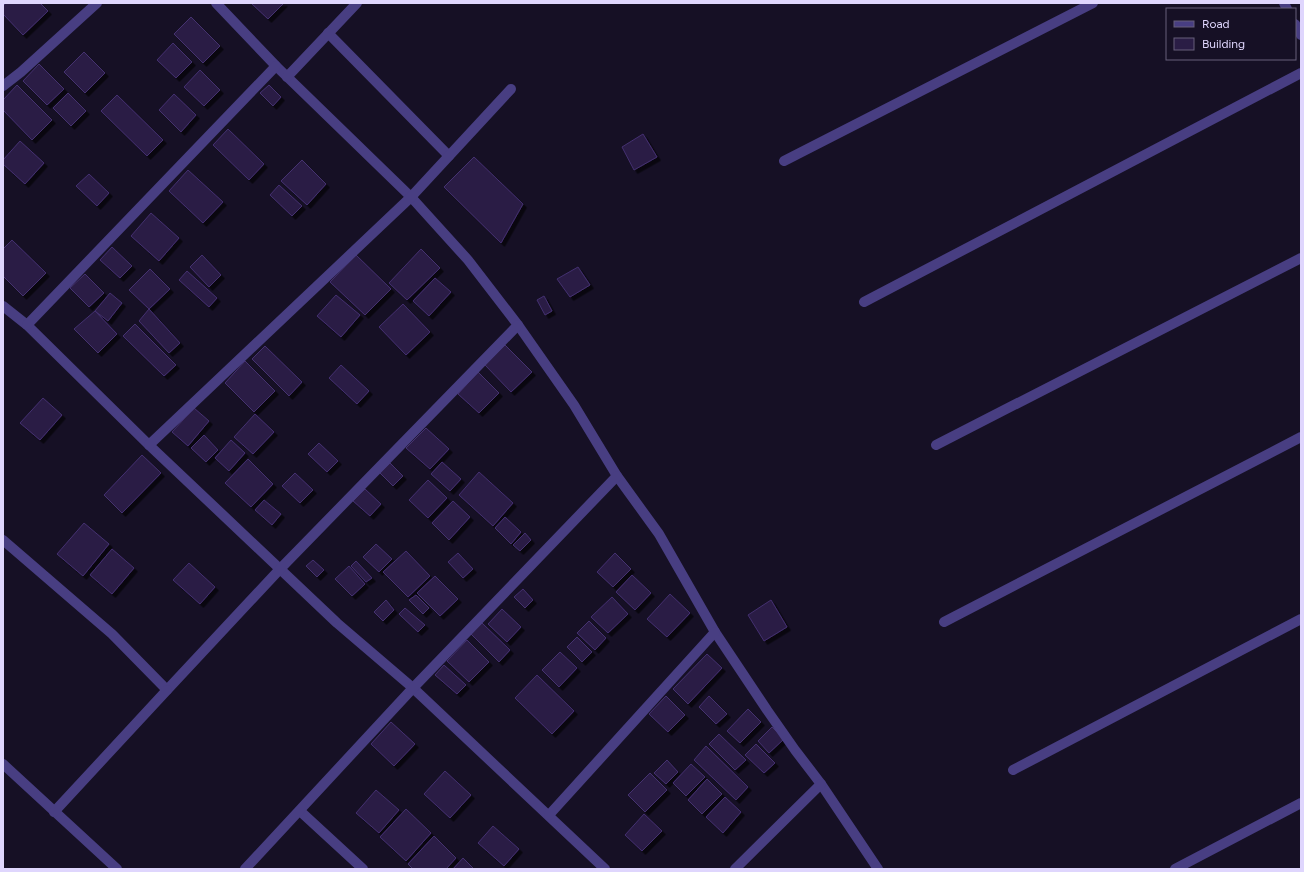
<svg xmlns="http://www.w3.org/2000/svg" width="1304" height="872" viewBox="0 0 1304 872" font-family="Figtree,sans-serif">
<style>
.building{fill:#2a1d45;stroke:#443070;filter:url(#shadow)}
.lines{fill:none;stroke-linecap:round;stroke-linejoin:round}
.minor{stroke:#483e82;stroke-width:10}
</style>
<defs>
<filter id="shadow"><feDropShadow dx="3.5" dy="3.5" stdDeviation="0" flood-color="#0009"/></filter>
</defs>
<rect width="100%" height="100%" fill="#161025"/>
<g class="building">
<polygon points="6,3 40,3 48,11 23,35 3,14 3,6"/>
<polygon points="251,3 284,3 268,19"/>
<polygon points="191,17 220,46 203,63 174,34"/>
<polygon points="173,43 192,62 176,78 157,60"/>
<polygon points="84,52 105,73 85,93 64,72"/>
<polygon points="39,64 64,89 47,105 23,81"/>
<polygon points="200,70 220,90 204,106 184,87"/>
<polygon points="17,85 52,120 32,140 3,110 3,100"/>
<polygon points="269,85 281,97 273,106 260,93"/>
<polygon points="68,93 86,111 71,126 53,108"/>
<polygon points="174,94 196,115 181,132 159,110"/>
<polygon points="117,95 163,140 147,156 101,111"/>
<polygon points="228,129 264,164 249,180 213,145"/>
<polygon points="643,134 657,157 634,170 622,147"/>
<polygon points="20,141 44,163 25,184 3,164 3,160"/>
<polygon points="474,157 523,204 501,243 444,187"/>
<polygon points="302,160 326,184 307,205 281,181"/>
<polygon points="188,170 223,202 203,223 169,191"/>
<polygon points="89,174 109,193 97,206 76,186"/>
<polygon points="279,185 302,206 292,216 270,195"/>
<polygon points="151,213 179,238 159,261 131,236"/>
<polygon points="12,240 46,273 23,296 3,276 3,249"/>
<polygon points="112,247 132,266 120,278 100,260"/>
<polygon points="421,249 440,268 407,300 389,283"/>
<polygon points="202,255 221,275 209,287 190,267"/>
<polygon points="356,255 391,289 365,315 330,282"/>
<polygon points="578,267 590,285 570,297 557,279"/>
<polygon points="150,269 170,289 149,309 129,290"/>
<polygon points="187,271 217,298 209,307 179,280"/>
<polygon points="85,274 104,293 89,307 70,288"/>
<polygon points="435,278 451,292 429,316 413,301"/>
<polygon points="110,293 122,303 108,321 95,311"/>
<polygon points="336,295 360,315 341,337 317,316"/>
<polygon points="544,296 552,311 545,315 537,300"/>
<polygon points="403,304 430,332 406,355 379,327"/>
<polygon points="149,309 180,343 169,353 139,321"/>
<polygon points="95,311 117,334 98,353 74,329"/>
<polygon points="135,324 176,365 164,376 123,336"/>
<polygon points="505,345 532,372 511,392 485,365"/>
<polygon points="265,346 302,382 289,396 252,359"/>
<polygon points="245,361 275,391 254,412 225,383"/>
<polygon points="341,365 369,391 357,404 329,378"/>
<polygon points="478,372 499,393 479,413 458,394"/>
<polygon points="43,398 62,415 40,440 20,423"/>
<polygon points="194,408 209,421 188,446 172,432"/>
<polygon points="255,414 274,432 253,454 234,437"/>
<polygon points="426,428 449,449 430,469 406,448"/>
<polygon points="204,435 218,450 206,462 191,448"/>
<polygon points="231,440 245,453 229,471 215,458"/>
<polygon points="319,443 338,461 327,472 308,454"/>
<polygon points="142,455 161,473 122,513 104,495"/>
<polygon points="248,459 273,484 251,507 225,483"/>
<polygon points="442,462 461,479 450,491 431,474"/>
<polygon points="390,463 403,476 393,486 380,473"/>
<polygon points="479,472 513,503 493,526 459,495"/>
<polygon points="295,473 313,490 300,503 282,486"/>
<polygon points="428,480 447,498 428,518 409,500"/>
<polygon points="365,489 381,504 370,516 353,501"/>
<polygon points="264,500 281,514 272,525 255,510"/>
<polygon points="453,501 470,517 449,540 432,523"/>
<polygon points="505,517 521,532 511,544 495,528"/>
<polygon points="84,523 109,544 83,576 57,554"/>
<polygon points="525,533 531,540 520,551 513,545"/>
<polygon points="376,544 392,559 379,572 363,557"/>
<polygon points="112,549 134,568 112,594 90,575"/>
<polygon points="406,551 430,576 408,597 383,572"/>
<polygon points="458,553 473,569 463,578 448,562"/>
<polygon points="615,553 631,569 613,587 597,572"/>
<polygon points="313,560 324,570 317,577 306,566"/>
<polygon points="356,561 372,578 366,582 351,566"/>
<polygon points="189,563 215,587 200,604 173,580"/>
<polygon points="349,566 365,584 352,596 335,579"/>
<polygon points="632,575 651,593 635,610 616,592"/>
<polygon points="435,576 458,599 440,616 417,593"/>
<polygon points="523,589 533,600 525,608 514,597"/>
<polygon points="670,594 690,613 667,637 647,619"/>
<polygon points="416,595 429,608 423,614 409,600"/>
<polygon points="612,597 628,614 608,633 591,617"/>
<polygon points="386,600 394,610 383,621 374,612"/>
<polygon points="771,600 787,627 764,641 748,615"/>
<polygon points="405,608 425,625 418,632 399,614"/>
<polygon points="502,609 521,627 507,642 488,624"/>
<polygon points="589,621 606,638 595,650 577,633"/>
<polygon points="482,623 510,650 499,662 471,634"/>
<polygon points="577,637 592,652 582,662 567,647"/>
<polygon points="467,640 489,662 469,682 447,661"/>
<polygon points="560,652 577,668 559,687 542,670"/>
<polygon points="707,654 722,668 688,704 673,689"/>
<polygon points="444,665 466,685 457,694 435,675"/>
<polygon points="537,675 574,711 552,734 515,698"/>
<polygon points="666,696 685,715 668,732 649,714"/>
<polygon points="709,696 727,714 716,724 699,707"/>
<polygon points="748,709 761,722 740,743 727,731"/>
<polygon points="391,722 415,744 394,766 371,744"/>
<polygon points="772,727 784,739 769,753 758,741"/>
<polygon points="719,734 746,760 735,770 709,744"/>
<polygon points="756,744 775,763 764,773 745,755"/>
<polygon points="706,746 748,787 736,800 694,760"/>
<polygon points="667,760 678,772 666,784 654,773"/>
<polygon points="691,764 705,777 686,796 673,783"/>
<polygon points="445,771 471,795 450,818 424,794"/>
<polygon points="650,773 667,790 645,812 628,795"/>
<polygon points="707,779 722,794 702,814 688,800"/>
<polygon points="376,790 399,810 379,833 356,813"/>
<polygon points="725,797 741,812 723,833 706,817"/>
<polygon points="406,809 431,833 406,861 380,837"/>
<polygon points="644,814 662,831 642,851 625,835"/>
<polygon points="493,826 519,849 504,866 478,843"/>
<polygon points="434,836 456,858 446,869 413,869 408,864"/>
<polygon points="463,858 474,869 453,869"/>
</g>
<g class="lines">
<g class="minor">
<polyline points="216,3 276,66 411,197 468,260 518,325 574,405 617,476 659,534 715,632 767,710 795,750 821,784 878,869"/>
<polyline points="1284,3 1287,9"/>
<polyline points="1295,24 1301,35"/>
<polyline points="328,33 449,156"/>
<polyline points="287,77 357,3"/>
<polyline points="3,86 21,72 97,3"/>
<polyline points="784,161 1093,3"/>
<polyline points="864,302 1301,73"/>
<polyline points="3,306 27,325 149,445 337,623 413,688 605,869"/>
<polyline points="27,325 276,66"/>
<polyline points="149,445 411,197 511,89"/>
<polyline points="936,445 1301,258"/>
<polyline points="3,540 112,634 167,690 280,569 518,325"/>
<polyline points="944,622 1301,437"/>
<polyline points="3,764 117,869"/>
<polyline points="1013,770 1301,619"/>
<polyline points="300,811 363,869"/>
<polyline points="54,812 167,690"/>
<polyline points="549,815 715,632"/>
<polyline points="245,869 413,688 617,476"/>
<polyline points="735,869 821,784"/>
<polyline points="1175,869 1301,803"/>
</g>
</g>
<rect width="1304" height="872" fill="none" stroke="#dfd6fd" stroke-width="8"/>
<rect x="1166" y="8" width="130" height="52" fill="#161025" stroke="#665f7b"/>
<rect x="1174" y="21" width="20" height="6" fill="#483e82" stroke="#665f7b"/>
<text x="1202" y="28" font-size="12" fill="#dfd6fd">Road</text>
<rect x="1174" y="38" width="20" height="12" fill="#2a1d45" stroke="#665f7b"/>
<text x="1202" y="48" font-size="12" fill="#dfd6fd">Building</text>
</svg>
